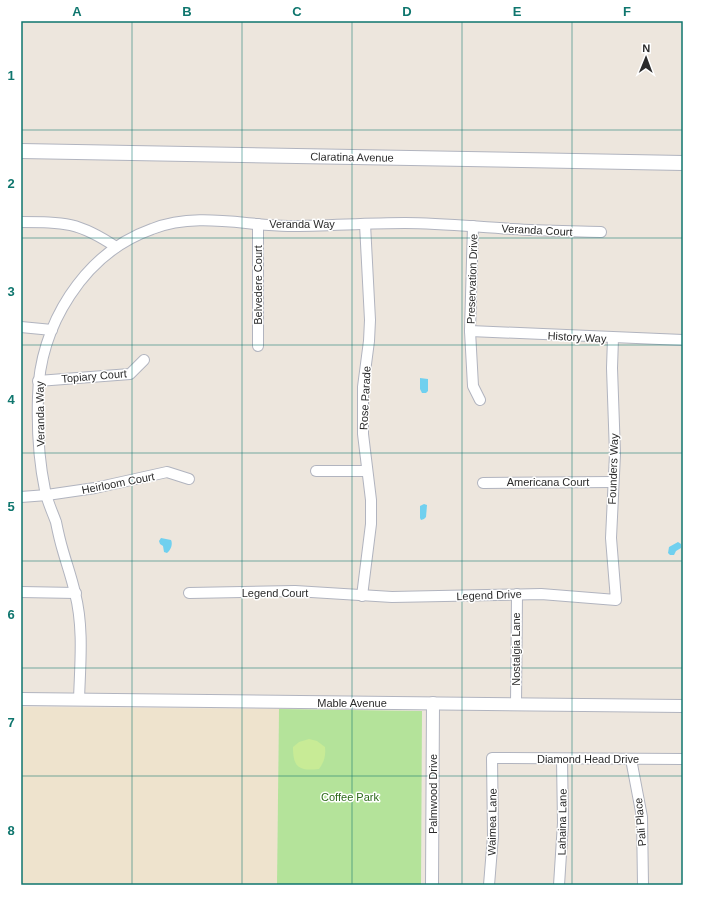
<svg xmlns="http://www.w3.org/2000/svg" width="704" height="906" viewBox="0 0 704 906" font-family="Arial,sans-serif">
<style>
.education{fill:#eee3cd}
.park{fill:#b4e39a}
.pitch{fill:#c8eb96}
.water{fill:#70d0ef}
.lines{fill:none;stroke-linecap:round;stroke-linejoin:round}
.minor-casing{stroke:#b1b4bf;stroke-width:12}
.tertiary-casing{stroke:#b1b4bf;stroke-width:14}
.secondary-casing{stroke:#b1b4bf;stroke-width:16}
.minor{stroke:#fff;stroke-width:10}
.tertiary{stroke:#fff;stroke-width:12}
.secondary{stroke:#fff;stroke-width:14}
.grid{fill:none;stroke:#0f766e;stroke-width:1;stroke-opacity:0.55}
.labels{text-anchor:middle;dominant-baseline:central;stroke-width:3;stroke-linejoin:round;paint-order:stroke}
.street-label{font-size:11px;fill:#2b2b2b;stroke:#fff}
.park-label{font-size:11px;fill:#2c691a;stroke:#fff}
.neatline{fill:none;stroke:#0f766e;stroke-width:1.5}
.grid-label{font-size:13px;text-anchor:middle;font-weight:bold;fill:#0f766e}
</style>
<rect width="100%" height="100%" fill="#ede6dd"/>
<polygon class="education" points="21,707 279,709 277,885 21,885"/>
<polygon class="park" points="279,709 422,711 421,885 277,885"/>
<path class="pitch" d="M309,739L317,741L325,747C326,756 324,762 319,769C299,771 293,768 293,747L299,742Z"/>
<g class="water">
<polygon points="420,378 428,379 428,391 426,393 422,393 420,389"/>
<polygon points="424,504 427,505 426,517 424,519 421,520 420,518 420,506"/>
<path d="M161,538L171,540C173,544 171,550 167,553L164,552L163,546L160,544L159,541Z"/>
<polygon points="678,542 681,544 681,548 676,551 674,555 670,555 668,553 669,547"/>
</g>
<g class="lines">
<g class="minor-casing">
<g id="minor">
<path d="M21,222C64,222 79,222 116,247"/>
<polyline points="473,226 470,331 473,386 480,400"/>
<polyline points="21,327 52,330"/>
<polyline points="470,331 683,340"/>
<polyline points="258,346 258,224"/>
<polyline points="38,381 130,374 144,360"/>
<polyline points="316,471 367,471"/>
<polyline points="483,483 613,482"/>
<polyline points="21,497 47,495 95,488 167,472 189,479"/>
<polyline points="21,592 76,593"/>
<polyline points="189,593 295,591 392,597 541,594 616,600 611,538 615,454 612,368 613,338"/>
<polyline points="362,596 371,524 371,500 363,434 363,387 369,341 370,320 365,224"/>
<path d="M79,700C80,665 84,628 75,593C72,579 67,565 63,551C60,541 58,532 56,522C52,511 47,501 45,490C39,461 37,427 38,397C39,326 84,253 152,229C196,212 242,225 288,226C327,226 366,223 405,223C441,223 477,227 513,229C542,231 571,231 601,232"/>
<polyline points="516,704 517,594"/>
<polyline points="631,759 642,817 643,885"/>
<polyline points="489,885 493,836 492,758 683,759"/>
<polyline points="559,885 563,823 562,759"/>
</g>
</g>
<g class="tertiary-casing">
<g id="tertiary">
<polyline points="21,699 683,706"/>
<polyline points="432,885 433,703"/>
</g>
</g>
<g class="secondary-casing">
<polyline id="secondary" points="21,151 683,163"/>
</g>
<use href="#minor" class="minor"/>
<use href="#tertiary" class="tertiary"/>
<use href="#secondary" class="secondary"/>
</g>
<path class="grid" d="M132,21V885M242,21V885M352,21V885M462,21V885M572,21V885M21,130H683M21,238H683M21,345H683M21,453H683M21,561H683M21,668H683M21,776H683"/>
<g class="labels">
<g class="street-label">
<text transform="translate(352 157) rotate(1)">Claratina Avenue</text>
<text x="302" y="224">Veranda Way</text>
<text transform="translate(537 230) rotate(3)">Veranda Court</text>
<text transform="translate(472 279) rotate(-88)">Preservation Drive</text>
<text transform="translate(258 285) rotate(-90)">Belvedere Court</text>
<text transform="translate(577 337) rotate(3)">History Way</text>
<text transform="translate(94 376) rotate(-5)">Topiary Court</text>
<text transform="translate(365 398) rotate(-87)">Rose Parade</text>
<text transform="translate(40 414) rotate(-91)">Veranda Way</text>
<text transform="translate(613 469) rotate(-88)">Founders Way</text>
<text x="548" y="482">Americana Court</text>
<text transform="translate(118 483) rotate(-11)">Heirloom Court</text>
<text x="275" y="593">Legend Court</text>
<text transform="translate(489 595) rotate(-2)">Legend Drive</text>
<text transform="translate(516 649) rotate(-90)">Nostalgia Lane</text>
<text x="352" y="703">Mable Avenue</text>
<text x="588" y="759">Diamond Head Drive</text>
<text transform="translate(433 794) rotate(-90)">Palmwood Drive</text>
<text transform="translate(492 822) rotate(-89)">Waimea Lane</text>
<text transform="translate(562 822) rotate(-89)">Lahaina Lane</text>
<text transform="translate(640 822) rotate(-95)">Pali Place</text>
</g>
<g class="park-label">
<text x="350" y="797">Coffee Park</text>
</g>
</g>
<rect width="704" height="906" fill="none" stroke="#ffffff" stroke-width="44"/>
<g transform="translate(646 58) rotate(1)" stroke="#ffffff" stroke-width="3" paint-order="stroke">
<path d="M0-3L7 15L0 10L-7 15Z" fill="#2b2b2b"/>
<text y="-6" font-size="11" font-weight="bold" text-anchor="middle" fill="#2b2b2b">N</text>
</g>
<rect x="22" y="22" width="660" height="862" class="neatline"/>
<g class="grid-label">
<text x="77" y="16">A</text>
<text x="187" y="16">B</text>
<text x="297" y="16">C</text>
<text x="407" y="16">D</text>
<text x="517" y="16">E</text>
<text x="627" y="16">F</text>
<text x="11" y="80">1</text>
<text x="11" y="188">2</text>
<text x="11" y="296">3</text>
<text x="11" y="404">4</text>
<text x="11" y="511">5</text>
<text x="11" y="619">6</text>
<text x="11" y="727">7</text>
<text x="11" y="835">8</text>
</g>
</svg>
